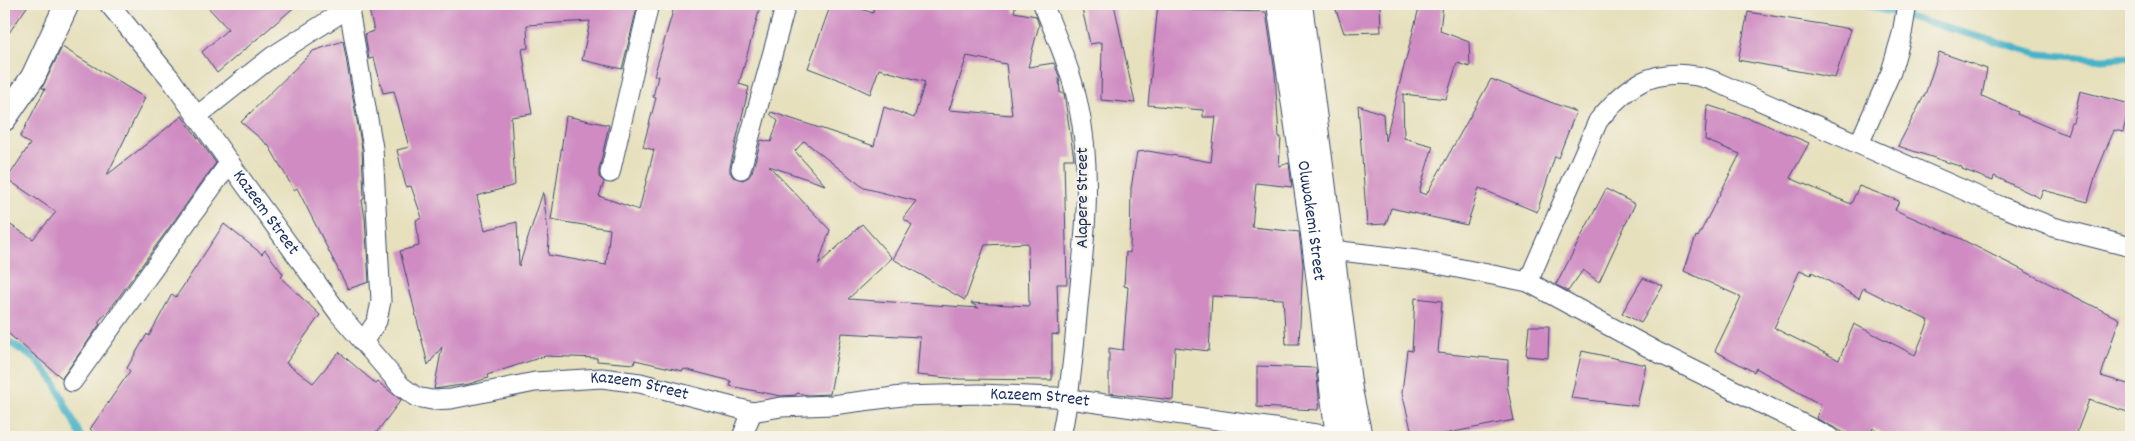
<svg xmlns="http://www.w3.org/2000/svg" width="2135" height="441" viewBox="0 0 2135 441" font-family="Dekko,sans-serif">
<style>
.lines{fill:none;stroke-linecap:round;stroke-linejoin:round}
.stream{stroke:#49b3c7;stroke-width:7}
.building{fill:#cf8bc2;fill-rule:evenodd}
.minor-casing{stroke:#394a6c;stroke-width:21}
.tertiary-casing{stroke:#394a6c;stroke-width:26}
.minor{stroke:#fff;stroke-width:19}
.tertiary{stroke:#fff;stroke-width:24}
.labels{text-anchor:middle;dominant-baseline:central;stroke-width:4;stroke-linejoin:round;paint-order:stroke}
.street-label{font-size:18px;fill:#1b2f5e;stroke:#f7f3e8}
</style>
<rect width="100%" height="100%" fill="#f7f3e8"/>
<filter id="ink" filterUnits="userSpaceOnUse"><feTurbulence type="fractalNoise" baseFrequency=".02" numOctaves="2"/><feDisplacementMap in="SourceGraphic" scale="10" xChannelSelector="R" yChannelSelector="G"/><feConvolveMatrix kernelMatrix="1 2 1 2 8 2 1 2 1" color-interpolation-filters="sRGB"/></filter>
<filter id="wash" filterUnits="userSpaceOnUse"><feTurbulence type="fractalNoise" baseFrequency=".0096" numOctaves="4" result="noise"/><feDisplacementMap in="SourceGraphic" scale="20" xChannelSelector="R" yChannelSelector="G"/><feGaussianBlur stdDeviation="1.12" result="paint"/><feColorMatrix in="noise" values="0 0 0 0 0 0 0 0 0 0 0 0 0 0 0 0 0 1.4 0 .05"/><feComposite in="paint" operator="in"/></filter>
<g filter="url(#wash)">
<rect width="100%" height="100%" fill="#e6e0bd"/>
<g class="lines">
<g class="stream">
<polyline points="1865,4 1879,9 2040,54 2103,59 2131,57"/>
<polyline points="4,339 34,358 54,381 81,437"/>
</g>
</g>
<g id="blocks">
<g class="building">
<polygon points="4,4 29,4 4,40"/>
<polygon points="205,4 298,4 217,73 202,52 228,29"/>
<path d="M396,4H638L622,69L582,60L590,21L527,25L528,48L522,49L532,114L511,117L515,185L477,196L485,230L517,222L519,266L543,192L549,240L548,255L606,265L610,229L551,220L566,116L609,125L599,170V177L604,182L599,196L639,210L654,150L643,147L656,98L653,97L658,76H654L675,4H761L739,84L749,87L730,167V172L733,177L743,180L749,177L752,172L761,140L771,142L778,121L770,114L771,112L874,146L884,107L914,118L925,82L879,69L870,94L845,82L808,68L831,4H847L873,13L874,4H1016L1014,12L1036,16L1039,25L1028,67L1054,63L1059,76L1060,93H1064L1074,159H1064L1067,284H1057L1059,335L1052,334V380L959,379L917,375L920,337L841,333L830,394L808,395L797,393L796,395L781,396L730,386L731,381L684,369L683,371L635,360L634,364L597,361V358L545,356L487,375L488,378L469,384L434,389L442,347L428,365L400,251L419,246L416,220L422,218L411,186L406,187L397,150L409,147L394,91L383,93L374,58L369,59L365,34L374,31L369,10ZM967,56L1006,64L1012,115L949,110ZM804,141L864,188L916,201L903,218L912,225L893,259L965,300L985,245L1028,243L1029,306L971,303L979,308L848,299L892,258L862,224L818,265L830,230L769,166L825,185L795,151Z"/>
<polygon points="1081,4 1114,4 1135,103 1101,100 1102,42 1090,44"/>
<polygon points="1158,4 1192,4 1192,10 1266,12 1275,73 1279,137 1281,137 1279,166 1289,163 1292,187 1256,183 1252,227 1299,232 1303,264 1299,344 1286,344 1283,299 1212,296 1209,351 1175,347 1173,400 1109,393 1109,348 1123,350 1128,287 1124,286 1126,252 1130,253 1131,188 1137,152 1148,151 1211,162 1216,117 1203,117 1203,110 1148,105"/>
<polygon points="1334,4 1380,4 1381,32 1344,33"/>
<polygon points="1420,4 1443,4 1440,31 1469,42 1470,67 1457,63 1446,99 1403,94 1404,138 1433,146 1419,192 1426,195 1491,79 1576,112 1558,158 1555,156 1537,212 1479,188 1467,225 1391,208 1386,224 1367,225 1358,105 1383,114 1385,141"/>
<polygon points="1748,12 1851,29 1835,78 1738,60"/>
<polygon points="343,41 362,149 364,199 362,200 365,218 369,282 348,289 297,188 294,190 269,146 241,122 313,51"/>
<polygon points="62,47 145,98 107,175 182,116 216,163 110,309 98,322 100,324 62,378 4,330 4,221 33,239 56,212 7,179 30,144 20,137 45,89 42,88"/>
<polygon points="1939,52 1987,69 1982,96 2018,112 2017,114 2067,135 2071,122 2073,122 2080,91 2130,104 2123,132 2114,130 2096,174 2088,202 2043,190 2040,198 1994,176 1993,181 1962,169 1962,167 1898,146 1926,92"/>
<path d="M1707,105L1757,121L1809,143L1790,178L1851,204L1859,186L1899,201L1895,210L1957,237L2119,319L2101,376L2131,385V413L2089,400L2075,437H1888L1873,428L1869,437H1852L1816,418L1821,405L1756,368L1754,372L1715,351L1741,297L1684,271L1696,236L1698,237L1740,154L1705,140ZM1800,270L1811,275L1812,272L1859,298L1863,288L1929,321L1915,355L1854,324L1839,360L1774,328Z"/>
<polygon points="1606,189 1635,204 1599,282 1583,270 1568,291 1556,285"/>
<polygon points="224,224 262,254 265,250 283,274 281,278 320,315 286,363 313,383 339,352 376,384 378,382 401,400 373,437 98,437 90,429 130,371 127,368 147,334 149,336 172,294 176,297"/>
<polygon points="1643,278 1663,286 1641,323 1622,313"/>
<polygon points="1415,298 1442,301 1438,353 1508,360 1507,385 1514,420 1429,437 1413,437 1402,393 1407,350 1412,351"/>
<polygon points="1529,326 1549,326 1548,358 1526,356"/>
<polygon points="1582,351 1646,365 1637,406 1571,398"/>
<polygon points="1257,366 1316,368 1319,396 1318,410 1257,407"/>
</g>
</g>
</g>
<g filter="url(#ink)">
<use href="#blocks" fill-opacity="0" stroke="#394a6c" stroke-width="1"/>
<g class="lines">
<g class="minor-casing">
<g id="minor">
<path id="s1" d="M109,4L170,78L246,186L340,315L401,386L416,397L432,400L451,399L535,382L602,378L640,383L752,412L781,407L832,405L902,396L979,394L1055,397L1338,437L1352,435"/>
<path d="M1043,4C1056,36 1071,70 1078,104C1093,169 1085,239 1078,305C1074,350 1070,393 1061,437"/>
<polyline points="349,9 373,148 381,301 377,321 363,342"/>
<polyline points="197,116 273,56 355,4"/>
<polyline points="1859,144 1891,72 1902,34 1907,4"/>
<polyline points="741,169 786,4"/>
<polyline points="610,173 649,4"/>
<polyline points="1332,250 1417,260 1528,282 1659,353 1829,437"/>
<path d="M1528,282L1598,121C1626,86 1651,68 1697,76C1711,78 1726,87 1740,92L2000,206L2053,227L2131,247"/>
<polyline points="72,382 230,162"/>
<polyline points="742,437 752,412"/>
</g>
</g>
<g class="tertiary-casing">
<g id="tertiary">
<path id="s2" d="M1279,4L1313,234L1338,437"/>
<polyline points="1300,4 1350,390 1360,437"/>
<polyline points="4,119 33,77 67,4"/>
</g>
</g>
<use href="#minor" class="minor"/>
<use href="#tertiary" class="tertiary"/>
</g>
</g>
<g class="labels">
<g class="street-label">
<text transform="translate(1083 198) rotate(-90)">Alapere Street</text>
<text stroke="none"><textPath href="#s1" startOffset="261">Kazeem Street</textPath></text>
<text stroke="none"><textPath href="#s2" startOffset="219">Oluwakemi Street</textPath></text>
<text stroke="none"><textPath href="#s1" startOffset="726">Kazeem Street</textPath></text>
<text stroke="none"><textPath href="#s1" startOffset="1131">Kazeem Street</textPath></text>
</g>
</g>
<rect width="2135" height="441" fill="none" stroke="#f7f3e8" stroke-width="20"/>
</svg>
